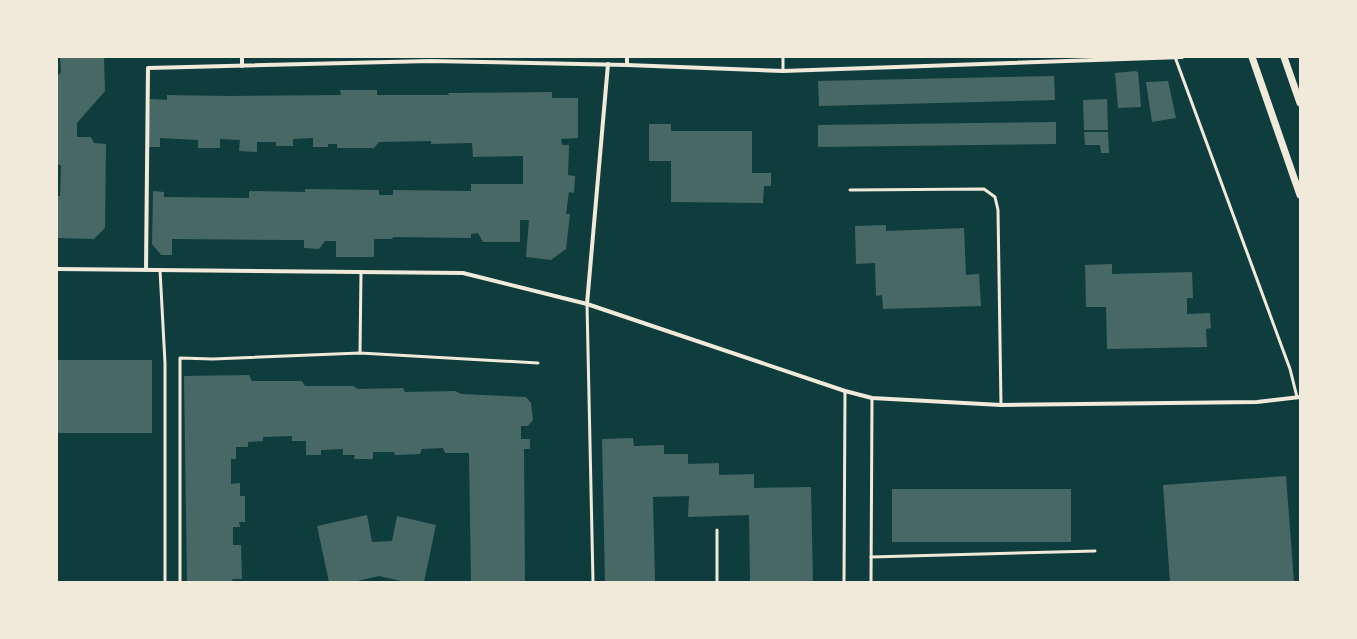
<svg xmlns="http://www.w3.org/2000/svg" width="1357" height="639" viewBox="0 0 1357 639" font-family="Manrope,sans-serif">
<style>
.building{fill:#486865}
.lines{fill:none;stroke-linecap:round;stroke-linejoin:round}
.service{stroke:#f1e9da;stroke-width:3}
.minor{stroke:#f1e9da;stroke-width:4}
.tertiary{stroke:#f1e9da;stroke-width:7}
</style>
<rect width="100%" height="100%" fill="#0f3d3e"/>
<g class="building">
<polygon points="60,57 104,57 105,91 77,123 77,137 91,137 94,143 106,144 105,228 94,239 57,238 57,196 60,196 61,166 57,163 57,77 61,72"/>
<polygon points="1135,71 1138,72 1141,107 1118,108 1115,73"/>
<polygon points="1054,76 1055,100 819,106 818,81"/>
<polygon points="1168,81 1176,118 1152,122 1146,82"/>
<polygon points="340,90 377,90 377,95 449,95 448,93 552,92 552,98 578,98 578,138 561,139 562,145 569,145 568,175 575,176 574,193 569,192 566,214 570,214 566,249 551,260 526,257 529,220 520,220 520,242 483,242 478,233 471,234 471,238 393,237 392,239 374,239 374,257 336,257 336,241 325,241 319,249 304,248 304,240 288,240 172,239 172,255 161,255 152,244 153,191 164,192 164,197 249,198 249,191 305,192 305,189 379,190 379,195 393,195 393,190 471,191 471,184 523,184 523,156 473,157 472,143 431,144 431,141 379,142 374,148 337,148 337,144 328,144 328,147 313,147 313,138 293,139 293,146 276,146 276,142 257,142 257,152 239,151 240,140 220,139 220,148 198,148 198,140 160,138 160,147 148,147 150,99 167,100 167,95 227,96 341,95"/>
<polygon points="1107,99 1108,130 1084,130 1083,100"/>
<polygon points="1056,122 1056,144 818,147 818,125"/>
<polygon points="649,124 671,124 671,131 752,131 752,173 771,173 771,186 764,186 763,203 671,202 671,161 649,161"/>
<polygon points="1084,132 1108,132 1109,153 1101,153 1100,145 1085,145"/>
<polygon points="886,225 886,231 964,228 966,275 979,274 981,306 883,309 882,295 876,296 875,263 856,264 855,226"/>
<polygon points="1112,264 1112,274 1192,272 1193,298 1187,298 1187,314 1210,313 1211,328 1206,329 1207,347 1107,349 1106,307 1086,307 1085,265"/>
<rect x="57" y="360" width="95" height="73"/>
<polygon points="249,375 252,381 302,381 305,386 353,386 358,389 403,388 405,392 455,391 461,394 526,397 531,403 533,420 528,426 521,426 521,439 530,439 530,449 524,449 525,582 471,582 469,453 445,453 443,448 422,449 420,454 395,455 394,452 373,452 373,459 354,459 355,455 343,455 343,449 321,450 321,455 306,455 306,441 292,441 292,436 263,437 263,441 248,442 248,447 236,447 236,459 231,459 231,484 240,483 240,496 245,496 245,522 239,522 240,527 233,527 233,545 241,545 242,579 232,579 233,582 187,582 184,376"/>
<polygon points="633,438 634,446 664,445 664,454 688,454 688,464 719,463 719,475 754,474 754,488 811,487 813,582 750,582 749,515 688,517 689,496 653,497 655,582 605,582 602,439"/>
<polygon points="1286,476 1294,582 1170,582 1163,485"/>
<rect x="892" y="489" width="179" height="53"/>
<polygon points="367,515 372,542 392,541 397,516 436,525 424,582 406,582 379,576 353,582 329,582 317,526"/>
</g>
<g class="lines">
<g class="service">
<polyline points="1175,57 1290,369 1297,397"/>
<polyline points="783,71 783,57"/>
<polyline points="850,190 984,189 995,197 998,210 1001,405"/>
<polyline points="160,270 165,363 165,582"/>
<polyline points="587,304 593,582"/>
<polyline points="360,353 361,272"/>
<polyline points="717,530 717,582"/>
<polyline points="871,557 1095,551"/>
<polyline points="180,582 180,358 213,359 360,353 538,363"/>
<polyline points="844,582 845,391"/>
<polyline points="871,582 872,398"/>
</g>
<g class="minor">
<polyline points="242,57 242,66"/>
<polyline points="627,65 627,57"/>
<polyline points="57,269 463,273 587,304 845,391 872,398 1001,405 1257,402 1300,397"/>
<polyline points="146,270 148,68 430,61 627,65 783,71 1182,57"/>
<polyline points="587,304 608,64"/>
</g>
<g class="tertiary">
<polyline points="1252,57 1300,195"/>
<polyline points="1284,57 1300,103"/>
</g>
</g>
<rect width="1357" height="639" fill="none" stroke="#f1e9da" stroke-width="116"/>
</svg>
